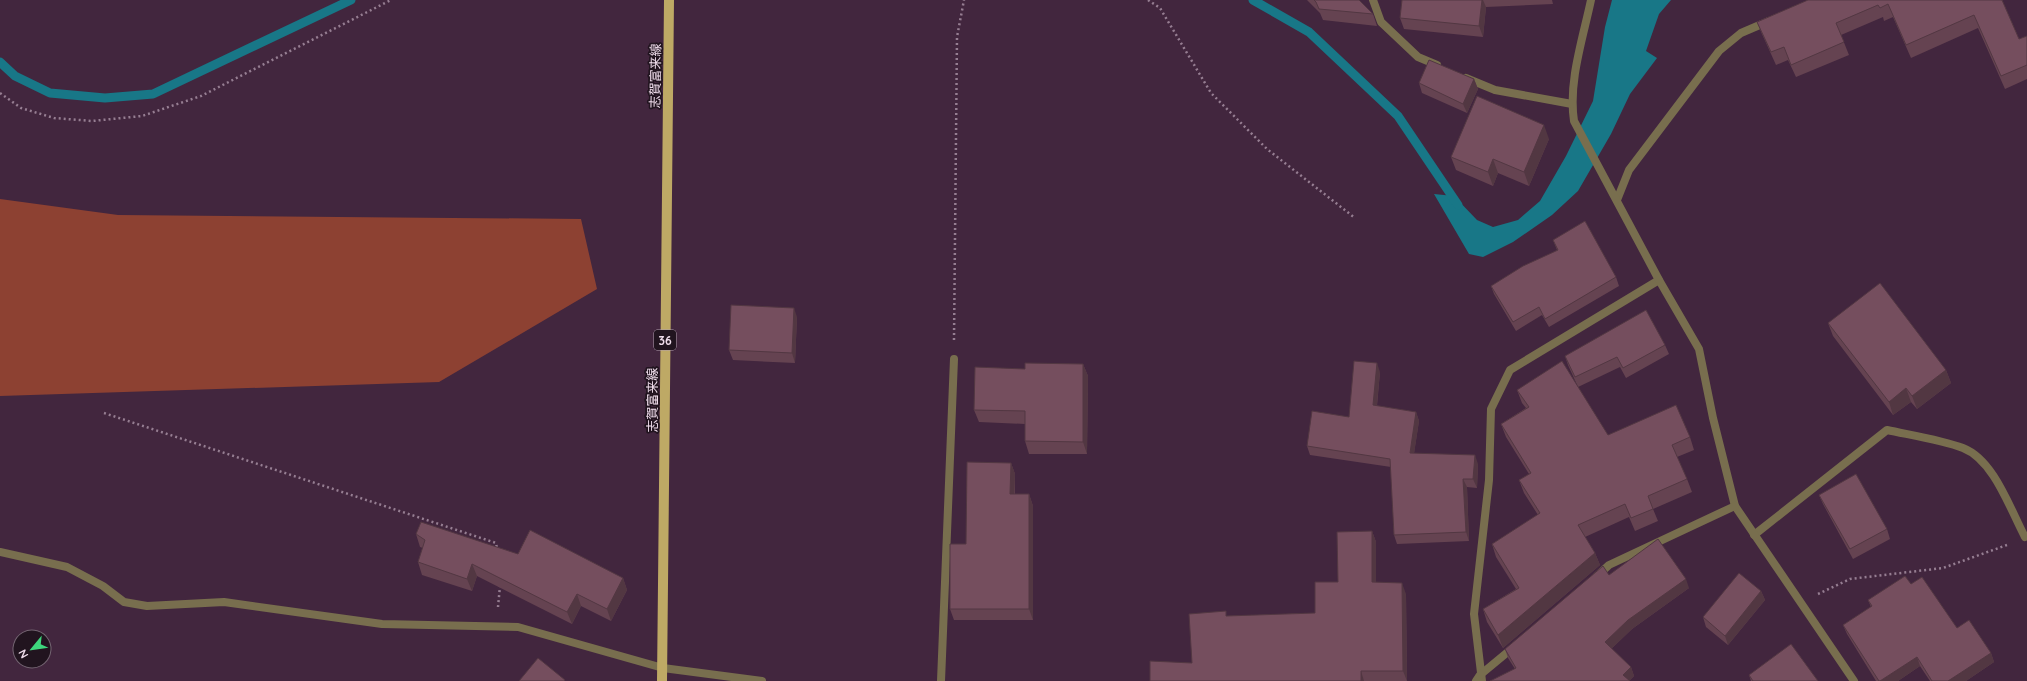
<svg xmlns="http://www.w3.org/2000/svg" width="2027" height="681" viewBox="0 0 2027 681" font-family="Quicksand,'Noto Sans JP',sans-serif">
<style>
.forest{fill:#8d4132}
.water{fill:#187787}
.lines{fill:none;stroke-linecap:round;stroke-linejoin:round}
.stream{stroke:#187787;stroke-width:9}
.path{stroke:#967e92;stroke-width:2.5;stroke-dasharray:2 3;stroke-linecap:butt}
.service{stroke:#786e4e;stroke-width:8}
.minor{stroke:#786e4e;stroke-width:8}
.primary{stroke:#bea965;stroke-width:10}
.wall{fill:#654351}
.shaded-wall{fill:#523742}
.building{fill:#754e5e;stroke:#523742}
.labels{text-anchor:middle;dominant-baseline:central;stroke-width:3.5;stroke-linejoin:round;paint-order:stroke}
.shield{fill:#21141f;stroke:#b1a0ae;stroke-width:1}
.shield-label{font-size:12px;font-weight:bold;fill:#efdceb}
.street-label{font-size:13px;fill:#efdceb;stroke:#21141f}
</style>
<rect width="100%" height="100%" fill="#42263e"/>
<polygon class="forest" points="0,199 118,215 581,219 597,289 439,382 0,396"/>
<polygon class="water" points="1612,0 1671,0 1659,14 1646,51 1657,58 1630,94 1611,134 1578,191 1552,215 1513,242 1483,257 1469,254 1434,194 1454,196 1477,220 1493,227 1518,220 1540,201 1566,156 1593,101 1605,27"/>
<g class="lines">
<g class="stream">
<polyline points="1253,0 1309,32 1398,116 1458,205"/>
<polyline points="0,62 15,76 50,93 105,98 153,94 351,0"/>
</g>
<g class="path">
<polyline points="1148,0 1160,8 1211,93 1267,149 1355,218"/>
<polyline points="0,93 21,108 54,118 92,121 142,116 201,96 391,0"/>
<polyline points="954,340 957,37 964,0"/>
<polyline points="104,413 496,543 497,549"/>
<polyline points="1818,594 1850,579 1943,568 2007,545"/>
<polyline points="498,607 500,586"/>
</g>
<g class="service">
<polyline points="1617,200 1629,170 1719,51 1741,33 1769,21"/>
<path d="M1754,535L1887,430C1910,435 1942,440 1963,448C1994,460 2010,509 2025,537"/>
<polyline points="941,681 954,359"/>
<polyline points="1482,681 1474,614 1489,480 1491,409 1510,370 1659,280"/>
</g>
<g class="minor">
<polyline points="1373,0 1381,22 1418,57 1437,65"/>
<path d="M1591,0C1583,38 1568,82 1574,121L1659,280L1699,349L1713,418L1735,506L1854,681"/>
<polyline points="1466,78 1495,90 1572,104"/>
<polyline points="0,552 67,567 103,586 124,602 147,606 224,602 382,624 518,627 663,668 762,681"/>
<polyline points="1597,576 1609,565 1735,506"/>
<polyline points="1476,681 1480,675 1515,646"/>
</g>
<polyline class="primary" points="662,681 669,0"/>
</g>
<g class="wall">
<polygon points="1307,0 1359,0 1373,14 1377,26 1323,20 1320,13"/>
<polygon points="1402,0 1552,0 1553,4 1486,7 1483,37 1404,29 1400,18"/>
<polygon points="1808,0 2002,0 2019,39 2027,36 2027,79 2005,89 1978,28 1911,58 1893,17 1884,21 1883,17 1841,35 1849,55 1796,77 1788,60 1776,65 1762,34 1757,22"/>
<polygon points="1474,79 1478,89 1467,113 1422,93 1419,83"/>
<polygon points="1549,139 1529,186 1498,173 1493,186 1456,170 1451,157"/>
<polygon points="1553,240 1616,277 1619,286 1549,327 1542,315 1516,331 1494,294 1491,286 1557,250"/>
<polygon points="797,317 795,363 733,360 729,350"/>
<polygon points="1828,323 1946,370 1951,383 1917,409 1911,402 1893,415 1833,336"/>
<polygon points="1665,345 1669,354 1626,378 1620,367 1578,387 1568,365 1565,356"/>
<polygon points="1083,364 1088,376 1087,454 1029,454 1025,441 1025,424 979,422 974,410 1025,369"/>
<polygon points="1380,372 1377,406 1416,412 1419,421 1414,453 1478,464 1477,488 1467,487 1469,541 1397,544 1394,535 1391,467 1310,455 1307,446 1349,417"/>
<polygon points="1517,390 1608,435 1690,437 1694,450 1677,457 1687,479 1692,492 1653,509 1658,521 1635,531 1629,517 1585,537 1595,553 1600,565 1503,648 1487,622 1483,609 1516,589 1496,557 1492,544 1538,515 1524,493 1519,480 1529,474 1506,437 1501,424 1526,408 1522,403"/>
<polygon points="1011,463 1015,474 1015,494 1029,494 1033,506 1033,620 954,620 950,609 966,544"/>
<polygon points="1819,495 1887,529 1890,539 1853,559 1823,504"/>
<polygon points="1372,531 1376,542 1376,583 1406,594 1407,681 1150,681 1192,663 1228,616 1315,613 1338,582"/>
<polygon points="416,534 518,554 623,578 627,590 611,621 581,606 572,624 477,576 472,591 422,575 418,562 423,548 420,547"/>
<polygon points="1609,575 1689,588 1632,629 1611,649 1631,667 1634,676 1630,680 1515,669 1508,658 1505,649"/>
<polygon points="1911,584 1957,628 1991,653 1994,662 1966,681 1930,681 1920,666 1898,681 1876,681 1847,634 1843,625 1871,607 1868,600"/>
<polygon points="1761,591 1765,600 1728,645 1706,627 1703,617"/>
<polygon points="1749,675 1818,681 1751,681"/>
</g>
<g class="shaded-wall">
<polygon points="1482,0 1483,0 1486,7 1483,37 1479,26"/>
<polygon points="1474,79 1478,89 1467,113 1463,104"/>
<polygon points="1544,125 1549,139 1529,186 1524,172"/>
<polygon points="1493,159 1498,173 1493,186 1488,172"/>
<polygon points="794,308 797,317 795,363 792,353"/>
<polygon points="1377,363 1380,372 1376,414 1373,405"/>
<polygon points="1083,364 1088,376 1087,454 1083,442"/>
<polygon points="1946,370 1951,383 1917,409 1912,396"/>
<polygon points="1906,388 1911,402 1893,415 1889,402"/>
<polygon points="1416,412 1419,421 1413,461 1410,453"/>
<polygon points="1475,455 1478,464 1477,488 1473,479"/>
<polygon points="1011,463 1015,474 1014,506 1010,494"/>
<polygon points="1463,479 1467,487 1469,541 1466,532"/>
<polygon points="1029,494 1033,506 1033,620 1029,609"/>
<polygon points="1372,531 1376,542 1376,594 1372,582"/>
<polygon points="1595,553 1600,565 1503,648 1498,635"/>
<polygon points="472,564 477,576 472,591 467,579"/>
<polygon points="623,578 627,590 611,621 607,609"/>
<polygon points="1686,579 1689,588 1632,629 1608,652 1605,642 1628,620"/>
<polygon points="1402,583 1406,594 1407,681 1403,671"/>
<polygon points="1761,591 1765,600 1728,645 1725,636"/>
<polygon points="577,594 581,606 572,624 567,612"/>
<polygon points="1991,653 1994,662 1966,681 1948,681"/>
<polygon points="1917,657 1920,666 1898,681 1880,681"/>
<polygon points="1631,667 1634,676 1629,681 1623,675"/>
<polygon points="1361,671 1364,681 1361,681"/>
</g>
<g class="building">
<polygon points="1314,0 1359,0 1373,14 1319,9 1316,2"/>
<polygon points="1402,0 1482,0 1479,26 1400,18"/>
<polygon points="1808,0 2002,0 2019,39 2027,36 2027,65 2001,76 1974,15 1906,45 1888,4 1880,8 1878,5 1836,23 1844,42 1791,65 1784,47 1771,52 1757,22"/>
<polygon points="1429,60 1474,79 1463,104 1419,83"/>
<polygon points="1477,96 1544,125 1524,172 1493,159 1488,172 1451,157"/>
<polygon points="1585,221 1616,277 1545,319 1539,307 1513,322 1491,286 1523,266 1558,250 1553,240"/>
<polygon points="1880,283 1946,370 1912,396 1906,388 1889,402 1828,323"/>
<polygon points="731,305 794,308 792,353 729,350"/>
<polygon points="1646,310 1665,345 1623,368 1617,357 1575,377 1565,356"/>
<polygon points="1354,361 1377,363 1373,405 1416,412 1410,453 1475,455 1473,479 1463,479 1466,532 1394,535 1390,459 1307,446 1312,411 1349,417"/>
<polygon points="1562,361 1608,435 1676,405 1690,437 1672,445 1687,479 1648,496 1653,509 1631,518 1625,504 1578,525 1595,553 1498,635 1483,609 1519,588 1492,544 1540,513 1519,480 1531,473 1501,424 1529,407 1517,390"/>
<polygon points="1025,363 1083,364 1083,442 1025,441 1025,411 974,410 975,367 1025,369"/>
<polygon points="967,462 1011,463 1010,494 1029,494 1029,609 950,609 950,544 966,544"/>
<polygon points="1856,474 1887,529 1850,549 1819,495"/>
<polygon points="421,522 518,554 530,530 623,578 607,609 577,594 567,612 472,564 467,579 418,562 425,540 416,534"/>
<polygon points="1372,531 1372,582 1402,583 1403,671 1361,671 1361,681 1150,681 1150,661 1192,663 1189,614 1226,611 1226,616 1315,613 1315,582 1338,582 1337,532"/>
<polygon points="1658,539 1686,579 1628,620 1605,642 1631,667 1623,675 1630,681 1490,681 1516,668 1505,649 1603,566 1609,575"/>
<polygon points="1739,573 1761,591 1725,636 1703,617"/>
<polygon points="1905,576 1911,584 1922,577 1957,628 1969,620 1991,653 1948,681 1932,681 1917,657 1880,681 1879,681 1843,625 1872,606 1868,600"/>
<polygon points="1791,644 1818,681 1753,681 1749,675"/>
<polygon points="538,658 565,680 564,681 519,681"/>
</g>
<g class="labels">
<rect class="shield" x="654" y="330" width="22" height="20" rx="3"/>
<g class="shield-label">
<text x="665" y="340">36</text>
</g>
<g class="street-label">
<text transform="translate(655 76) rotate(-89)">志賀富来線</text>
<text transform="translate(652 400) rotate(-90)">志賀富来線</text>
</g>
</g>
<g transform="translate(32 649) rotate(241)"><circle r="19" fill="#21141f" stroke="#736471"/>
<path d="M0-3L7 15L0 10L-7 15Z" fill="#3ed77d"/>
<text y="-6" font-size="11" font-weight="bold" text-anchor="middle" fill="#efdceb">N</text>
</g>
</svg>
